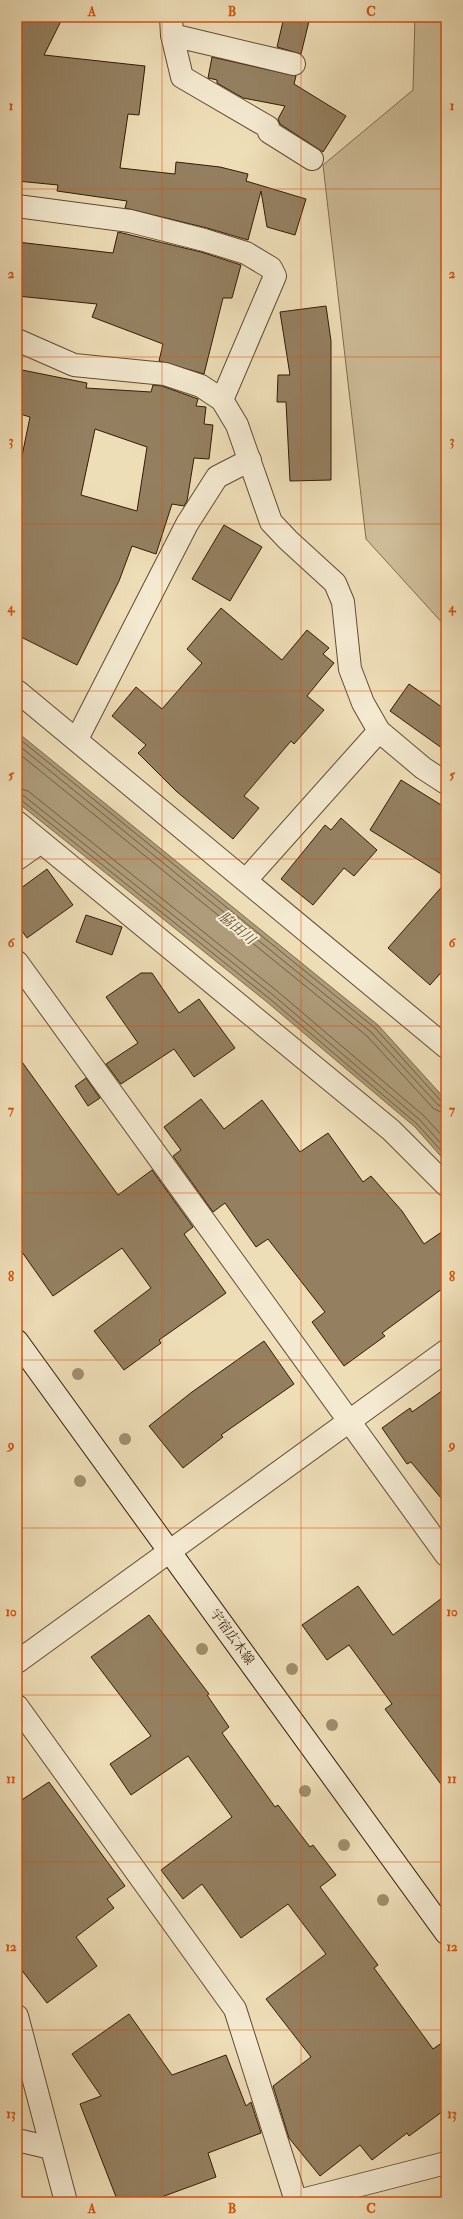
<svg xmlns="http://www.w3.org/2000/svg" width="463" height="2219" viewBox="0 0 463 2219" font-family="'IM FELL Double Pica','Noto Serif JP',serif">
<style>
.green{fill:#cebd99;stroke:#806c4e}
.water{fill:#ae9c7a;stroke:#7d684a}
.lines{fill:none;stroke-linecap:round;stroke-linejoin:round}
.shore{stroke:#705c3e;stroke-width:1}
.building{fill:#948061;stroke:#331b03;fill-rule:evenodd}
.street-casing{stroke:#624c30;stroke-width:24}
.secondary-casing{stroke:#331b03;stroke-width:24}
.street{stroke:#f4ead1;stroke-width:22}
.secondary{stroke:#f4ead1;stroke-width:22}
.tree{fill:#a18e6d}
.grid{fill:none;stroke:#d6530b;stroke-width:1;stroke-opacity:0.55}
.labels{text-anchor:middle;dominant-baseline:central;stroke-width:4;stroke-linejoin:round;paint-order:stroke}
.street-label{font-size:13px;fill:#331b03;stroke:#f4ead1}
.water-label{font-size:14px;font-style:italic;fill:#5e482d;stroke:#f4ead1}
.neatline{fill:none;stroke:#d6530b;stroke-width:1.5}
.grid-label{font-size:13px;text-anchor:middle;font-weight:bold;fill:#d6530b}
</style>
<rect width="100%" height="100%" fill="#eedeb8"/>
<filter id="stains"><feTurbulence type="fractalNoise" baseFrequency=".005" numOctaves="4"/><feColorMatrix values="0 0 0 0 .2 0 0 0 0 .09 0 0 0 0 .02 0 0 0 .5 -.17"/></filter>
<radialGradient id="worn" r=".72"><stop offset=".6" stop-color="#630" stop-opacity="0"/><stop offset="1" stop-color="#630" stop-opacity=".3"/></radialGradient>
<polygon class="green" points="415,17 446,17 446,627 366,539 323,165 413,90"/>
<polygon class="water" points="17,732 378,1025 446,1100 446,1162 415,1127 267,1002 17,802"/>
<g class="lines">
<g class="shore">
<polyline points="17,737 375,1028 441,1101 446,1103"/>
<polyline points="17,744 371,1032 438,1105 446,1108"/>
<polyline points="17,752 367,1036 434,1109 446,1114"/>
<polyline points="17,788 28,791 277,991 424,1116 446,1140"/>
<polyline points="17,794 24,796 273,995 420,1120 446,1149"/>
<polyline points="17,799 21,800 270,999 417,1124 446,1156"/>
</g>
</g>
<g class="building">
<polygon points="17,17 63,17 44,55 145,66 139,115 128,114 120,168 175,174 176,162 220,167 248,174 246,181 306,199 295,235 267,227 261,191 248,240 207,228 125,208 127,201 57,191 58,185 17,181"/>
<polygon points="284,17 310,17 301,54 277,47"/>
<polygon points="212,57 296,76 294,84 346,116 323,152 280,124 278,119 285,106 243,98 217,83 217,80 208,78"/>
<polygon points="118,232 201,252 241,265 232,298 223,298 204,374 159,361 163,344 92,317 97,304 17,296 17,242 113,253"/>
<polygon points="326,306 331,341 331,480 290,481 286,402 277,402 278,375 290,375 280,312"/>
<path d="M17,369L87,383L86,388L151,392L153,385L162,386L198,399L196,406L206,407L204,424L213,425L209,459L194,458L187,501L184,506L172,504L156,554L132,546L119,581L77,665L17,635V480L30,417L17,413ZM95,429L147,447L137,511L81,495Z"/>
<polygon points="224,525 262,547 230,601 192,579"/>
<polygon points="221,608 282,660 307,630 329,648 323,654 334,663 307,696 324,710 294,744 291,741 244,796 259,808 233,839 176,791 138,753 146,745 112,716 136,687 162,709 202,663 187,649"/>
<polygon points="409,684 446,710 446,751 390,711"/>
<polygon points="401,780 446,808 446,877 370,830"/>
<polygon points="341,818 377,850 354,876 344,868 313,905 281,879 325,825 331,830"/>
<polygon points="47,869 73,905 27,938 17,924 17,891"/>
<polygon points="446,882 446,967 430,985 388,948"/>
<polygon points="86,915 122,927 112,955 76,942"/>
<polygon points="141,973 152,973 179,1013 199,999 235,1048 194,1077 174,1049 121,1084 106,1064 138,1043 106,997"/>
<polygon points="17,1055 118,1195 152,1170 193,1227 184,1234 226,1293 159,1340 161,1343 124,1370 94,1331 151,1288 122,1248 53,1296 17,1245"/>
<polygon points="86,1078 100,1098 88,1106 75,1086"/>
<polygon points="201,1099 224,1129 262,1100 300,1152 328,1133 363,1182 371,1176 402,1211 424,1244 446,1229 446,1286 382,1333 385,1336 344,1366 312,1322 325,1312 268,1239 256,1247 225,1203 213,1212 173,1156 181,1150 164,1127"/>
<polygon points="264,1341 294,1384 221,1435 223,1437 183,1468 149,1426 192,1392"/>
<polygon points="446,1388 446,1504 411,1462 407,1464 382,1428 410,1408 412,1412"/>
<polygon points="358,1586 393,1635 446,1595 446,1791 385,1709 392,1704 349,1645 327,1660 302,1625"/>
<polygon points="149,1615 209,1694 207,1695 229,1727 222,1733 275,1807 278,1805 310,1847 313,1845 336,1875 320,1887 378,1965 374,1968 433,2049 446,2040 446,2109 409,2136 407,2133 372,2160 360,2145 320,2176 289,2138 273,2086 311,2057 266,1999 326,1954 288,1904 241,1938 202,1884 183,1899 161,1870 232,1817 188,1756 131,1795 110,1764 151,1736 91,1657"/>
<polygon points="49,1782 125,1886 107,1899 114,1908 76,1937 97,1966 47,2003 17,1964 17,1803"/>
<polygon points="129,2014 172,2075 226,2055 246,2106 251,2102 261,2133 208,2153 216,2177 148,2202 118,2202 80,2104 101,2096 72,2054"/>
</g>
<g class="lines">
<g class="street-casing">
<g id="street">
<polyline points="171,17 172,35 294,64"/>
<polyline points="172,35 182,77 268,127 269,132 312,159"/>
<polyline points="17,206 130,221 204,240 246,253 271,268 275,276 222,400"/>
<polyline points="17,340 74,365 165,374 201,386 222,400 237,425 271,522 288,540 335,583 343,602 350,669 363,703 379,731 423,768 446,783"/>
<polyline points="17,691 446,1047"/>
<polyline points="77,739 187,524 217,477 250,460"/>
<polyline points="17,822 391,1130 446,1185"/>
<polyline points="17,859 41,842"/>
<polyline points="246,880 379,731"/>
<polyline points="17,962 446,1555"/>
<polyline points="17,1662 446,1351"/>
<polyline points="17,1706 235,2009 296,2201"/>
<polyline points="17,2016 66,2202"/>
<polyline points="17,2140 51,2148"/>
<polyline points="294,2202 446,2163"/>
</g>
</g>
<g class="secondary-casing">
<polyline id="secondary" points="17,1341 446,1933"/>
</g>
<use href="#street" class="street"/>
<use href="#secondary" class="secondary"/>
</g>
<g class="tree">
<circle cx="78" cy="1374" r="6"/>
<circle cx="125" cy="1439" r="6"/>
<circle cx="80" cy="1481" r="6"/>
<circle cx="202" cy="1649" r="6"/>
<circle cx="292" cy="1669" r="6"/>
<circle cx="332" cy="1725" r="6"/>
<circle cx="305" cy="1791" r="6"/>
<circle cx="344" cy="1845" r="6"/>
<circle cx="383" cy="1900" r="6"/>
</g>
<path class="grid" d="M162,17V2202M301,17V2202M17,189H446M17,357H446M17,524H446M17,691H446M17,859H446M17,1026H446M17,1193H446M17,1360H446M17,1528H446M17,1695H446M17,1862H446M17,2030H446"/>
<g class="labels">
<g class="street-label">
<text transform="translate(232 1637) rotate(54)">宇宿広木線</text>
</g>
<g class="water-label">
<text transform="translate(237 928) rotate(40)">脇田川</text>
</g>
</g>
<rect width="463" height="2219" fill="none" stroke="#eedeb8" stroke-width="44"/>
<rect x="22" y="22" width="419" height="2175" class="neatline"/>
<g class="grid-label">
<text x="92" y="16">A</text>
<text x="232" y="16">B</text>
<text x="371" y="16">C</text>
<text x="11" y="110">1</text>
<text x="452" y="110">1</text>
<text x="11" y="278">2</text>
<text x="452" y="278">2</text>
<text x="11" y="445">3</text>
<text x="452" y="445">3</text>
<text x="11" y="612">4</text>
<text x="452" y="612">4</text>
<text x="11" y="779">5</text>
<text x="452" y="779">5</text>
<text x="11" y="947">6</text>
<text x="452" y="947">6</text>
<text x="11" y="1114">7</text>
<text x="452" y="1114">7</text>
<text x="11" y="1281">8</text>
<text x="452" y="1281">8</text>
<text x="11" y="1449">9</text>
<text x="452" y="1449">9</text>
<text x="11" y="1616">10</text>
<text x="452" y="1616">10</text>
<text x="11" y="1783">11</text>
<text x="452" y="1783">11</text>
<text x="11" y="1951">12</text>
<text x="452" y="1951">12</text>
<text x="11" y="2118">13</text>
<text x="452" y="2118">13</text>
<text x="92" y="2213">A</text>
<text x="232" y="2213">B</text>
<text x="371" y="2213">C</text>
</g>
<rect width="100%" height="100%" filter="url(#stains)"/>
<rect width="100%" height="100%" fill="url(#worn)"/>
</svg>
